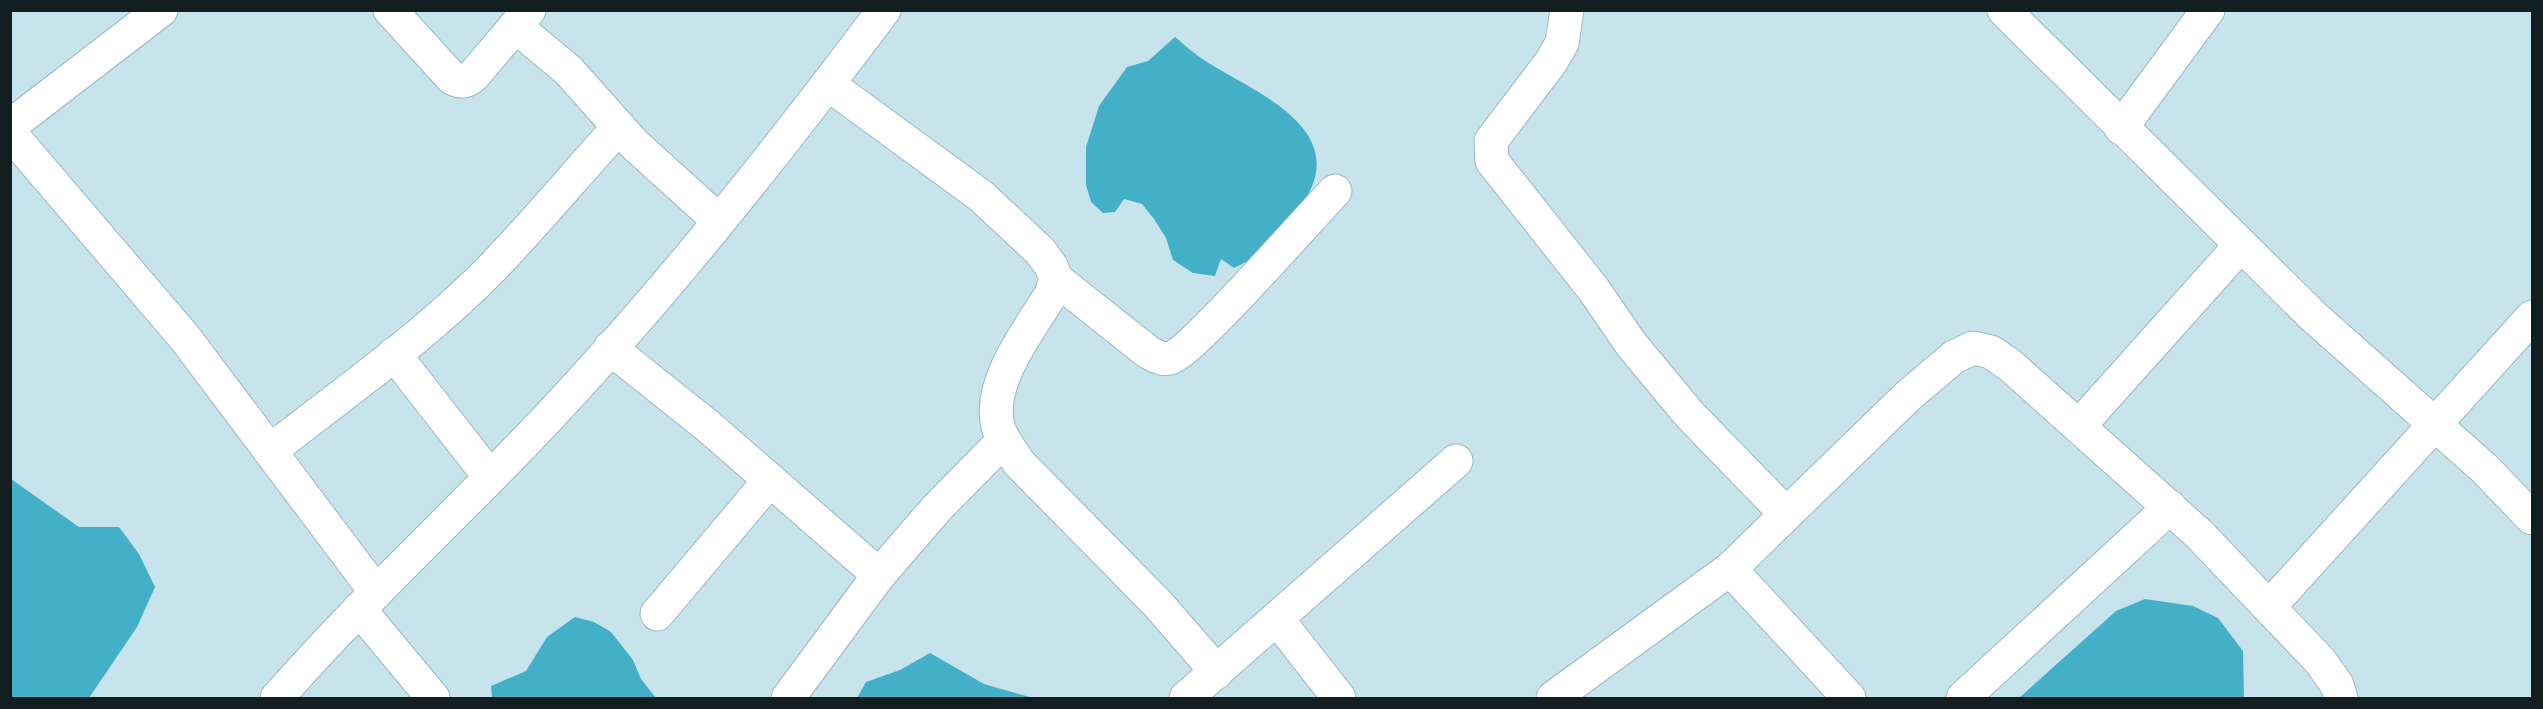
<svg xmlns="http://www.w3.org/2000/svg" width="2543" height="709" viewBox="0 0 2543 709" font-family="Montserrat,sans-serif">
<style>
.water{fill:#43b0c8}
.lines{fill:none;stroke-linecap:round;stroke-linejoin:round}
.minor-casing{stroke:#9bb8bf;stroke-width:35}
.minor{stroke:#fff;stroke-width:33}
</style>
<rect width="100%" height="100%" fill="#c7e4ec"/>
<g class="water">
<path d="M1175,37C1187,47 1198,57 1212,65C1261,95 1351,131 1303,203C1286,229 1263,255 1234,268L1221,259L1215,276L1193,273L1173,260L1166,238L1154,219L1142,204L1124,199L1115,212L1103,213L1091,202L1086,185V147L1099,106L1127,67L1148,61Z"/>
<polygon points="11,479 79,527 119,527 139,554 155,587 137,627 89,698 11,698"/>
<polygon points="2145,599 2193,606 2218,618 2243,651 2244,698 2019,698 2116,611"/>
<polygon points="575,617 594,622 611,632 633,660 641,679 656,698 492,698 491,686 526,671 547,637"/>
<polygon points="930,653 984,684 1033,698 857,698 866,682 900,670"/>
</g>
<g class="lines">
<g class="minor-casing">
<g id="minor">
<path d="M390,10L452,78C462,83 466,82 474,75L529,10"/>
<polyline points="1567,10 1562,43 1551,62 1491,141 1492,161 1594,290 1631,344 1689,414 1786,514"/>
<polyline points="2004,10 2313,316 2485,469 2532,518"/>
<polyline points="515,26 568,70 634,144 718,220"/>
<path d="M828,84L981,196L1040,251L1051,266L1056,279L1051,294C1030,329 990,379 997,421C999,437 1011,450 1019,463L1157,603L1217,672"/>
<polyline points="10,126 161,10"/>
<polyline points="2121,128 2208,10"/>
<polyline points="10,133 185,338 376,592"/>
<path d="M1056,279L1148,352C1156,356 1161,360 1170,358C1191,353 1311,216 1335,191"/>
<polyline points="610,348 709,427 879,575"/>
<polyline points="394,354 490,477"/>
<polyline points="2079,426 2241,245"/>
<path d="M270,451C346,391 427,335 494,266C537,221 577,173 619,127"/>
<polyline points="1730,569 1849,698"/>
<polyline points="2269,607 2532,317"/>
<polyline points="359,609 433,698"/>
<polyline points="657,614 770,480"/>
<polyline points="1277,619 1339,698"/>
<path d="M277,698C355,609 442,528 524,443C654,308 771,160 884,10"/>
<polyline points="788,698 879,575 937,508 1004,440"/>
<polyline points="1186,698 1456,461"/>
<polyline points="1553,698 1730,569 1909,395 1954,357 1973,348 1991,352 2011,366 2199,534 2321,662 2337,685 2341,698"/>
<polyline points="1963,698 2170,507"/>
</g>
</g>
<use href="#minor" class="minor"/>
</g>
<rect width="2543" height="709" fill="none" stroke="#131e20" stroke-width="24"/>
</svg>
